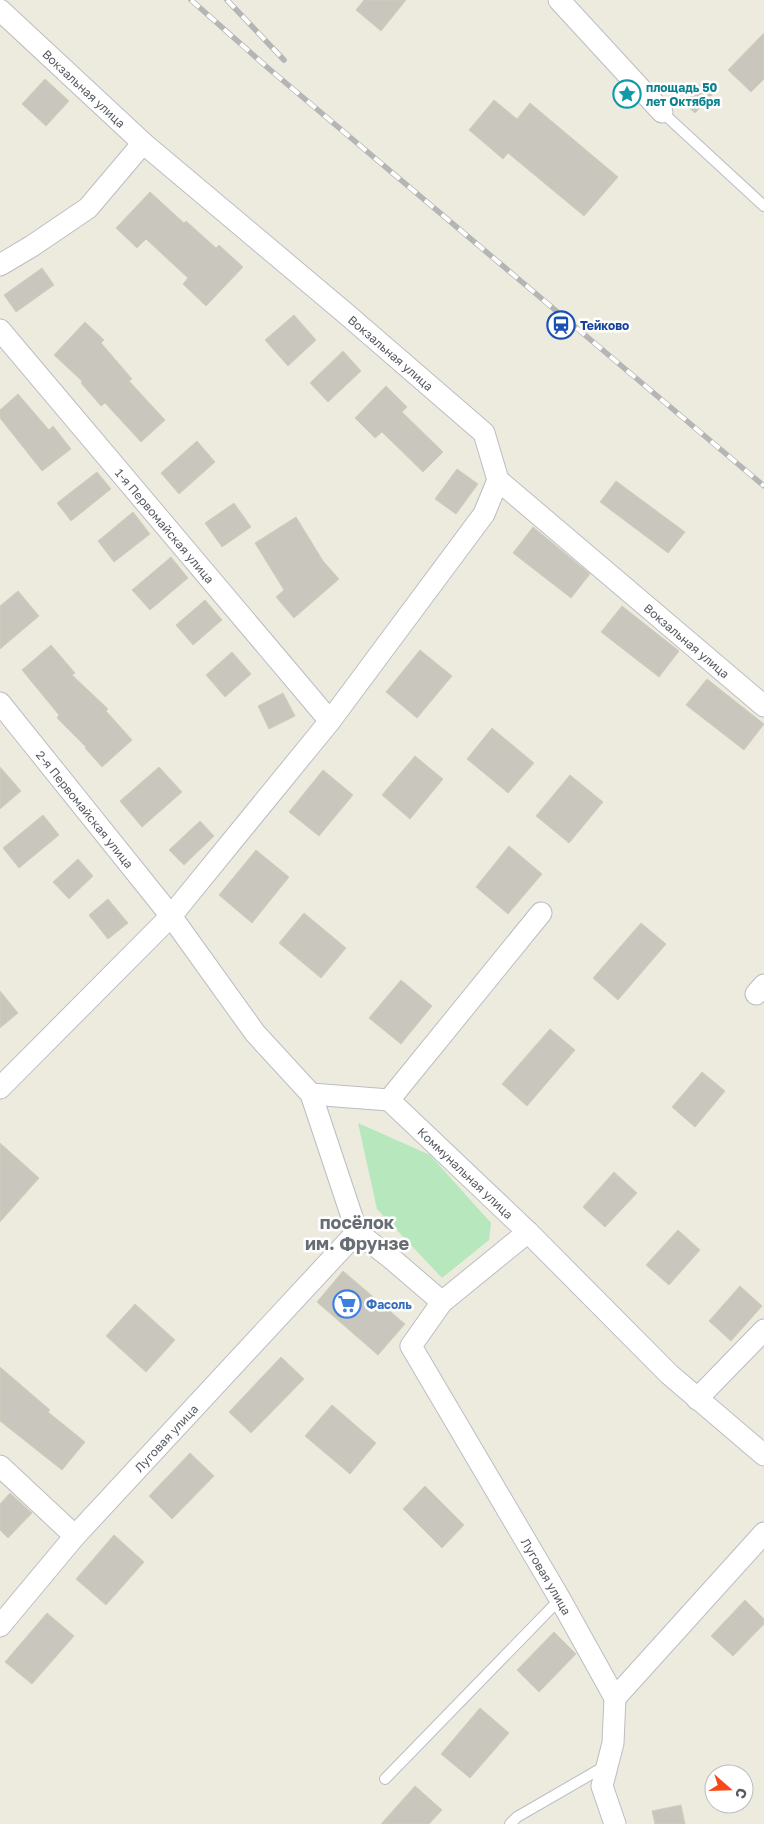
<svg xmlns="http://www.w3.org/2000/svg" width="764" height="1824" viewBox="0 0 764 1824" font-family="'Golos Text',sans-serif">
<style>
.green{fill:#b7e7bd}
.building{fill:#c9c7bd;stroke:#d1cdbc}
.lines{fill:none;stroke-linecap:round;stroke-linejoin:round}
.service-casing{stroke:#bbbdc4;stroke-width:12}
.minor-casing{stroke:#bbbdc4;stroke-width:23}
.service{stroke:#fff;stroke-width:10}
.minor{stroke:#fff;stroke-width:21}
.rail-casing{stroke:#b4b5b5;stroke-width:5.5}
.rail{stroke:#fff;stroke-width:4;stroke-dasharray:11;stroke-linecap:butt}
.labels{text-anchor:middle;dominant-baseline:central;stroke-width:5;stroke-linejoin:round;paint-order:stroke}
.culture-label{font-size:12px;font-weight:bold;fill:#0d838f;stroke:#fff;text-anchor:start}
.street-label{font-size:12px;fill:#575a61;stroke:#fff}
.transit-label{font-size:12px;font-weight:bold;fill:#164399;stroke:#fff;text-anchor:start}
.shop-label{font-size:12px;font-weight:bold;fill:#366cbe;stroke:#fff;text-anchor:start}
.district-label{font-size:18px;font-weight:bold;fill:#686c73;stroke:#fff}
</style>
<rect width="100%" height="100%" fill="#ecebde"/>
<polygon class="green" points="358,1123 430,1155 491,1223 489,1240 442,1278 377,1209"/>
<g class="building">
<polygon points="364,0 406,0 381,31 356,10"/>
<polygon points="764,33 764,79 751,92 728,70"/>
<polygon points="45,79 69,101 46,126 22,104"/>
<polygon points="703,81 715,92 695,113 684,103"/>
<polygon points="494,100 517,119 530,103 618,177 584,216 508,153 503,159 469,130"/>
<polygon points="150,192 184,223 186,221 216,248 219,245 243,267 206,306 183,284 188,278 146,239 137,248 116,228"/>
<polygon points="42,268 54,285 16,312 4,295"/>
<polygon points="294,315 316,340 288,366 265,340"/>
<polygon points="85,322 104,340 101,343 132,379 129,381 165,420 141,442 105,403 101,406 81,383 82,381 54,355"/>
<polygon points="343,351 361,371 328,402 310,383"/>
<polygon points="386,386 407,407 402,412 443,452 423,472 382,432 375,438 355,418"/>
<polygon points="18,394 49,430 53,426 71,449 42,471 0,418 0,410"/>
<polygon points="197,441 215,462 179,494 161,473"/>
<polygon points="457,469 478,484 456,514 435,499"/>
<polygon points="97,472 111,489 71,521 57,503"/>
<polygon points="616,481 685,532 668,553 600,502"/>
<polygon points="234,503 251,527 222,547 205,523"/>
<polygon points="133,512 150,534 114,562 98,541"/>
<polygon points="296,517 323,561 339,579 294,618 276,597 284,590 255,543"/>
<polygon points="533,527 590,574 571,598 513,553"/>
<polygon points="171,557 188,578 150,610 132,590"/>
<polygon points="18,591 39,616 0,649 0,606"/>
<polygon points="205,600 222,620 193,645 176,625"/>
<polygon points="622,606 679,651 659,677 601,632"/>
<polygon points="51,645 75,673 72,675 108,709 106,711 132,740 102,767 85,748 86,747 57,718 59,715 22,670"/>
<polygon points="420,650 452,676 417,718 386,692"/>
<polygon points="232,652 251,674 225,697 206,675"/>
<polygon points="707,679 764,724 744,750 686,705"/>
<polygon points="283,693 295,716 269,729 258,706"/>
<polygon points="492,728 534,763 508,793 467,759"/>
<polygon points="415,756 443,779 410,819 382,795"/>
<polygon points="0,767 21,791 0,809"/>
<polygon points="159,767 182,792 142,827 120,801"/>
<polygon points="323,770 353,795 319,836 289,812"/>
<polygon points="570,775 603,802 569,843 536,816"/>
<polygon points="43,815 59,835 19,868 3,848"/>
<polygon points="200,821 214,836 184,865 169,850"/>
<polygon points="509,846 542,874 508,914 476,887"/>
<polygon points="256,850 289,877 252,923 219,895"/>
<polygon points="78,859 93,876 69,899 53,882"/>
<polygon points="108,899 128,923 108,939 89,915"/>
<polygon points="304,913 346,948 321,978 279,943"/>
<polygon points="641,923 666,944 618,1000 593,978"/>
<polygon points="401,980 432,1006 401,1044 369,1018"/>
<polygon points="0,991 18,1013 0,1028"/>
<polygon points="550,1029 575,1050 527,1106 502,1084"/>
<polygon points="702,1072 725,1091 695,1127 672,1107"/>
<polygon points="0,1143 39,1178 0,1222"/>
<polygon points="614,1172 637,1193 605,1227 583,1207"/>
<polygon points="678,1230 700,1250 669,1285 646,1265"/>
<polygon points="343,1271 405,1324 378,1355 317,1302"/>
<polygon points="740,1286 762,1306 731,1341 709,1321"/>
<polygon points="135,1304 175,1340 146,1372 106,1336"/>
<polygon points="281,1357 304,1379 251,1433 229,1412"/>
<polygon points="0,1367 50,1410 48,1412 85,1442 62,1470 0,1421"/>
<polygon points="332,1405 376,1443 350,1474 305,1436"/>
<polygon points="190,1453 214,1476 172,1519 149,1496"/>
<polygon points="425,1486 464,1525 442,1548 403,1509"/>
<polygon points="10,1493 32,1513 8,1538 0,1530 0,1504"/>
<polygon points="114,1535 144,1562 106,1605 76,1579"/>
<polygon points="745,1600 764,1619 764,1624 733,1656 711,1636"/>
<polygon points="47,1613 74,1636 32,1684 5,1662"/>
<polygon points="554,1632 576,1654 539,1692 517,1670"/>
<polygon points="480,1708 509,1733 470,1778 441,1754"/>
<polygon points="415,1786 442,1810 429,1824 381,1824"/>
<polygon points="681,1805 685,1824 655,1824 652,1811"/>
</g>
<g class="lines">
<g class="service-casing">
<g id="service">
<polyline points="662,112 764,206"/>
<polyline points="385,1779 560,1599"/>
<polyline points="510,1824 517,1817 607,1765"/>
</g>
</g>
<g class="minor-casing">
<g id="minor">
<polyline points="559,0 662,112"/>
<path id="s1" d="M0,10L143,143L344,312L484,433L498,480L764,706"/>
<polyline points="0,265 32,246 88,208 143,143"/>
<path id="s2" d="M0,330L330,721"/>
<path id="s3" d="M0,703L171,916L255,1033L311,1094L389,1100L528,1232L669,1374L764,1455"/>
<polyline points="756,994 764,985"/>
<polyline points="0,1088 171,916 330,721 484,514 498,480"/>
<polyline points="311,1094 357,1232 392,1259 442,1302"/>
<polyline points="389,1100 541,913"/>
<path id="s4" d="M528,1232L442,1302L411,1346L560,1599L615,1698L613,1743L602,1786L615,1824"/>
<polyline points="697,1399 764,1330"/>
<polyline points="0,1466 75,1536"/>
<path id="s5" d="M0,1626L75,1536L357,1232"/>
<polyline points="615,1698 764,1533"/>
</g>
</g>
<use href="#service" class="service"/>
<use href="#minor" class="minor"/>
<g class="rail-casing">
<g id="rail">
<polyline points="191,0 268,68 764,486"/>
<polyline points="227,0 284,60"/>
</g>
</g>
<use href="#rail" class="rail"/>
</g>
<defs>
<g id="sight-ring" transform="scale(1.4375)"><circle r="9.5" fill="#fff" stroke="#0f9aa8" stroke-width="1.5"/><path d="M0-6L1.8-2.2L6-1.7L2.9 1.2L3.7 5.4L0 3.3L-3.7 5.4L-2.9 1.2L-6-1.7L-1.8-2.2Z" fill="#0f9aa8"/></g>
<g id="station-ring" transform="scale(1.4375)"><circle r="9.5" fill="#fff" stroke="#1a4fb4" stroke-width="1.5"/><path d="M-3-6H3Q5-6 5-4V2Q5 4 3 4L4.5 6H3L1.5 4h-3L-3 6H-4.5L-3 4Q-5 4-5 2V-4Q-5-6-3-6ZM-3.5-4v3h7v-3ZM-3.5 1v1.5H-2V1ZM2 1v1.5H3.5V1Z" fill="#1a4fb4"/></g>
<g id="supermarket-ring" transform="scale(1.4375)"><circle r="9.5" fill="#fff" stroke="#3f7fe0" stroke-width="1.5"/><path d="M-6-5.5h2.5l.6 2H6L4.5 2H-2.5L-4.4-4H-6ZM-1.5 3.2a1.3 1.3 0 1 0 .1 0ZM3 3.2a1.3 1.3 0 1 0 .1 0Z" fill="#3f7fe0"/></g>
</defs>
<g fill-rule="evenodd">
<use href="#sight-ring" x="627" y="94"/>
<use href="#station-ring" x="561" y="325"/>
<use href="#supermarket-ring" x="347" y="1304"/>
</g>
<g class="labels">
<g class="culture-label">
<text x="646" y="87">площадь 50<tspan x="646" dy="14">лет Октября</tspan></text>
</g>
<g class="street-label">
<text stroke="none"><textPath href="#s1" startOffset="115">Вокзальная улица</textPath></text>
<text stroke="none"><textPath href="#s1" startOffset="520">Вокзальная улица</textPath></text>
<text stroke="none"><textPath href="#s2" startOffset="256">1-я Первомайская улица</textPath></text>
<text stroke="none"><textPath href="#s1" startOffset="940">Вокзальная улица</textPath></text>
<text stroke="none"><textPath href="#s3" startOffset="136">2-я Первомайская улица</textPath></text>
<text stroke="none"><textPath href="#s3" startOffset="684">Коммунальная улица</textPath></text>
<text stroke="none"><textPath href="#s5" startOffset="251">Луговая улица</textPath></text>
<text stroke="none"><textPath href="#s4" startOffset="432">Луговая улица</textPath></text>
</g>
<g class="transit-label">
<text x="580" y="325">Тейково</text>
</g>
<g class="shop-label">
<text x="366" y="1304">Фасоль</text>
</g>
<g class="district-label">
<text x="357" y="1222">посёлок<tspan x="357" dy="21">им. Фрунзе</tspan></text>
</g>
</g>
<g transform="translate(729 1789) rotate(110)"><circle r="24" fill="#ffffff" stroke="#bcbdc0"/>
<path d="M0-4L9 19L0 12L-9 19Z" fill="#f74818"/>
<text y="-8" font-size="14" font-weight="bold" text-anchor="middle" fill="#575a61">С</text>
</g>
</svg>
